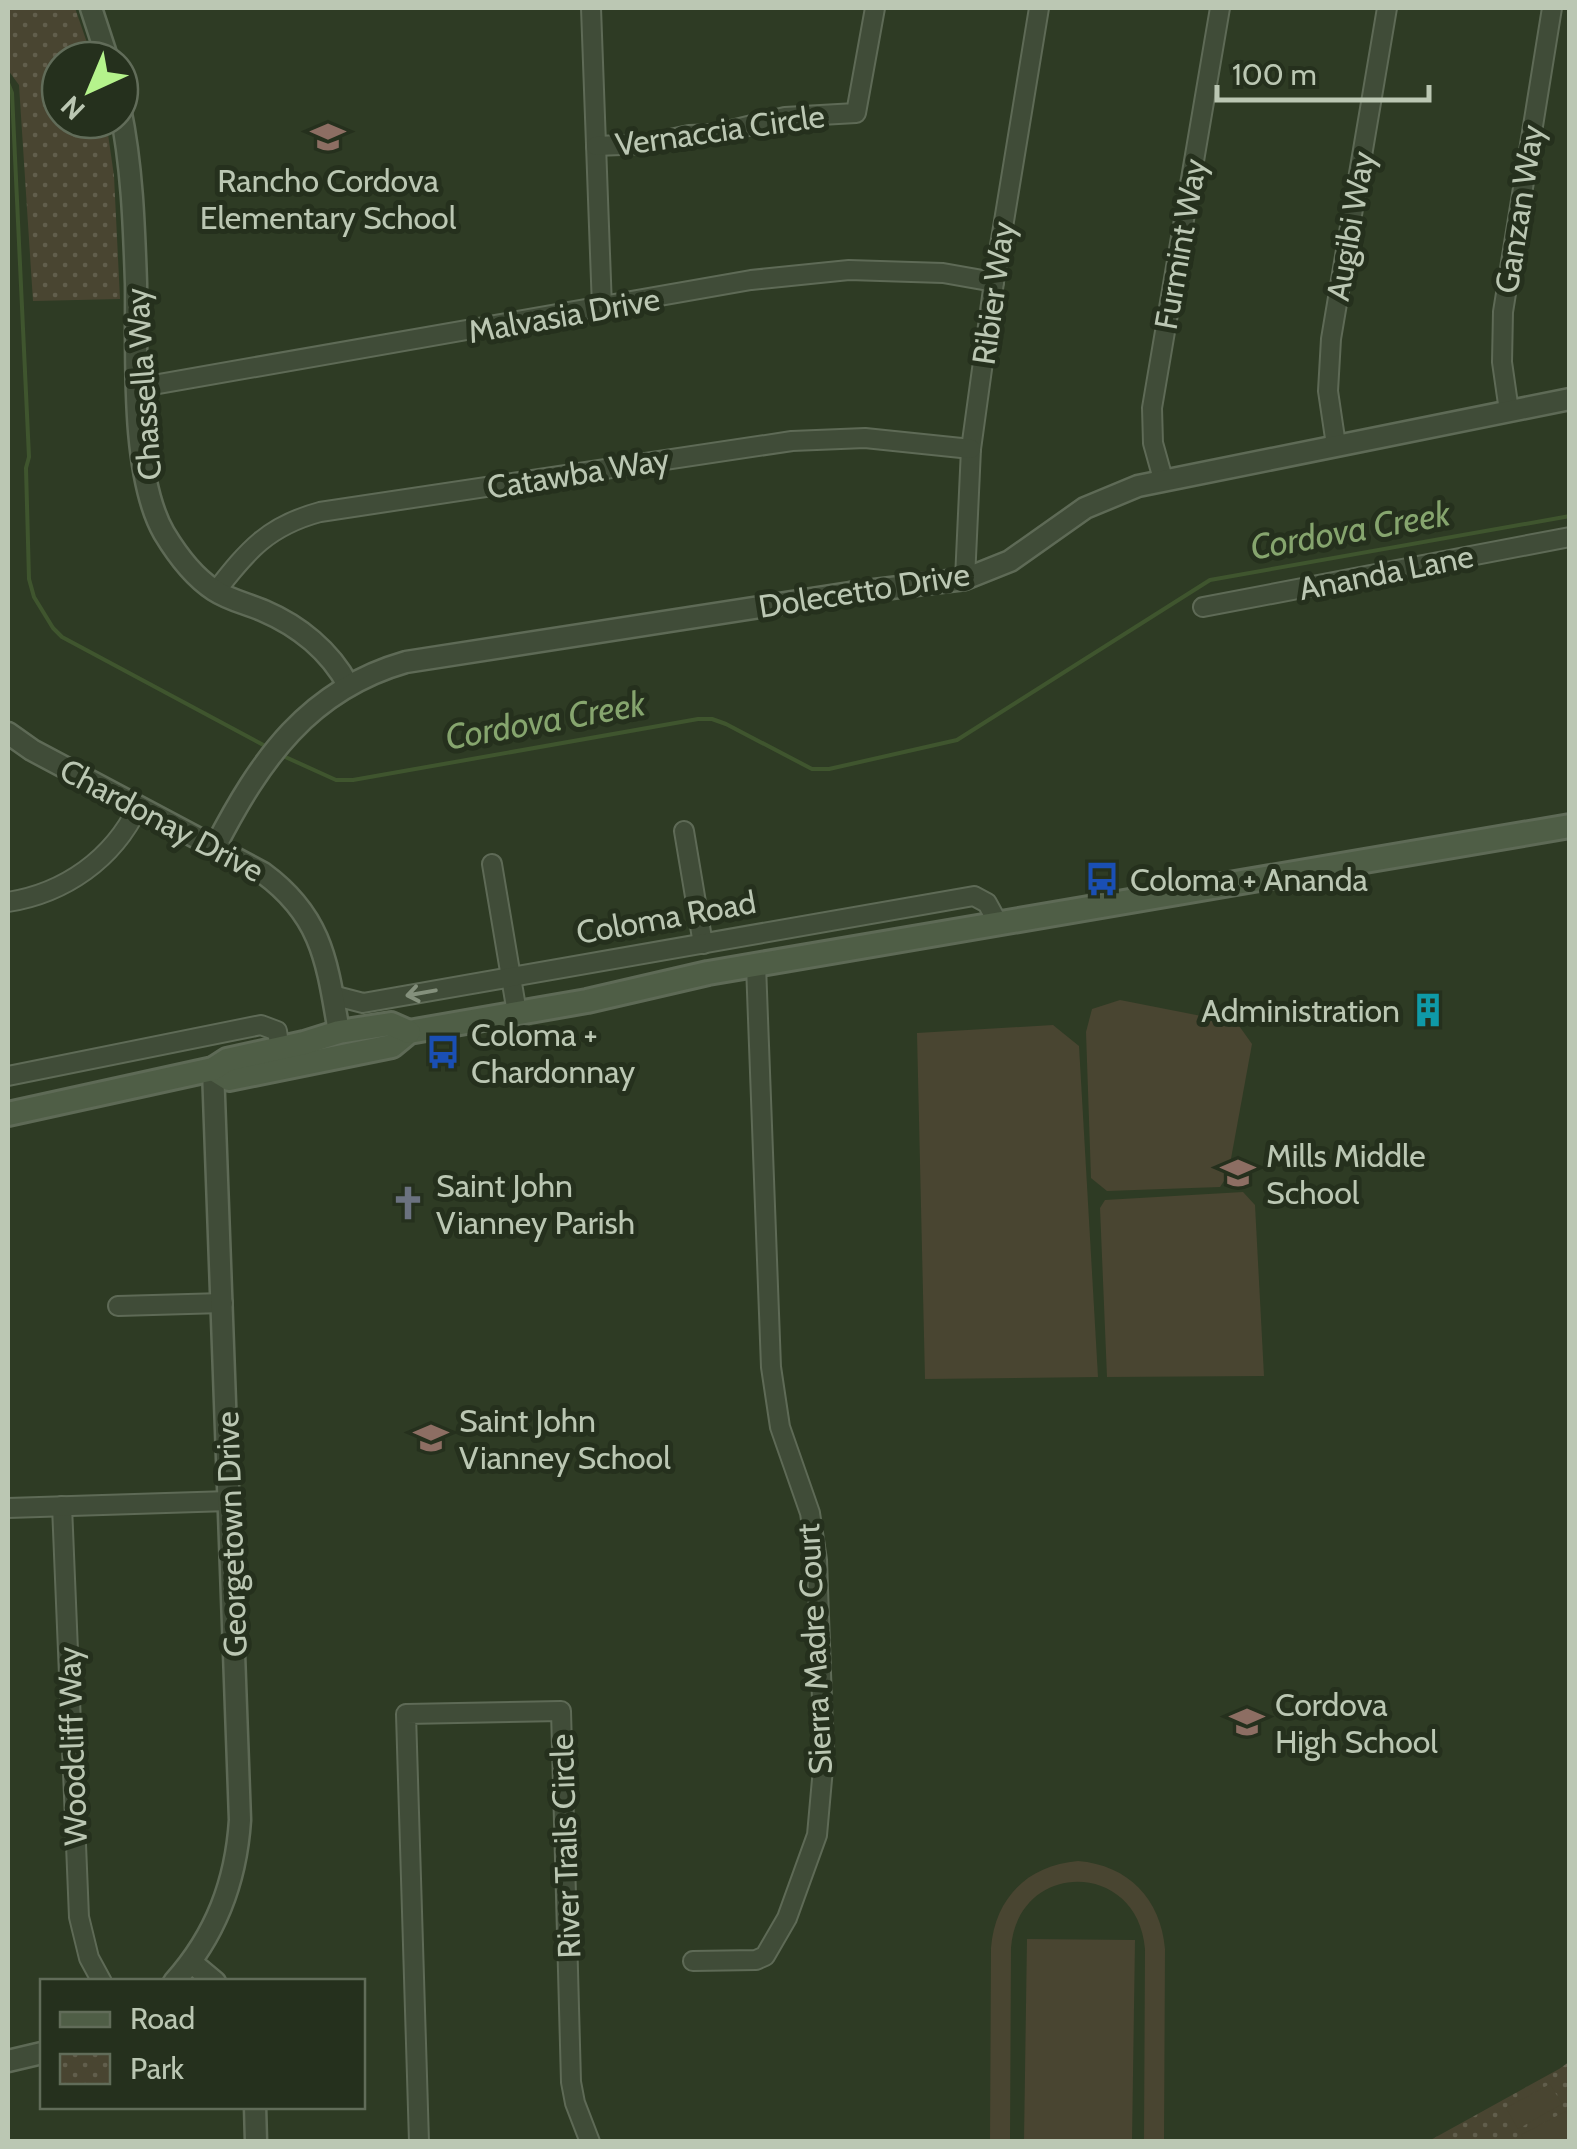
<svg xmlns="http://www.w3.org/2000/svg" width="1577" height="2149" viewBox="0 0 1577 2149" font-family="Cabin,sans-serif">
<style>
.park{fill:url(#park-dots)}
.garden{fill:#494531}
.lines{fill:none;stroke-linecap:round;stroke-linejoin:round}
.stream{stroke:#3f552e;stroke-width:4}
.minor-casing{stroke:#5e6a56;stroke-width:22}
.tertiary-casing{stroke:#5e6a56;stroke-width:25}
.secondary-casing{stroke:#5e6a56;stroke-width:28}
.minor{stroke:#404c38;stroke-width:18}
.tertiary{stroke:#404c38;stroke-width:20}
.secondary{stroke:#4f5e46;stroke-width:22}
.oneway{stroke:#84907c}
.labels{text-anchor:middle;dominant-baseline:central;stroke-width:10;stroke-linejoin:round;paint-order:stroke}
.street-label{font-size:32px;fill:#bbc7b3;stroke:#25301d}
.poi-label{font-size:32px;fill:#bbc7b3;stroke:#25301d;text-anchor:start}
.water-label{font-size:35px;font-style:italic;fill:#86a56e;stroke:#25301d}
</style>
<defs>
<pattern id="park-dots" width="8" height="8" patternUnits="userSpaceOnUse" patternTransform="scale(2.5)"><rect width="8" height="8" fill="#494531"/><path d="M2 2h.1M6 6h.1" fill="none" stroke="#615e4c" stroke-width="1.8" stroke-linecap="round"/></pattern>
</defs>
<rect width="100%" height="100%" fill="#2e3b24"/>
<g class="park">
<polygon points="8,8 75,8 93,60 60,60 60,120 106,120 114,176 120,299 33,301 19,85 8,70"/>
<polygon points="1569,2062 1569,2141 1427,2142 1559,2069"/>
</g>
<g class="garden">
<polygon points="1120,1000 1237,1023 1252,1044 1228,1175 1220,1187 1107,1191 1091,1178 1086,1032 1092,1009"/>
<polygon points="1053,1025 1079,1046 1098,1377 925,1379 917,1033"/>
<polygon points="1243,1192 1255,1205 1264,1376 1107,1377 1100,1208 1105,1200"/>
<path d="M1078,1861C1128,1865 1161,1899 1165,1949L1164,2141H1144L1145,1949C1138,1860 1018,1859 1011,1948L1010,2141H990L991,1948C995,1898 1028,1865 1078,1861Z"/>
<polygon points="1027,1939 1135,1940 1132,2141 1024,2141"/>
<polygon points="1550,2084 1562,2104 1518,2129 1506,2108"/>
<polygon points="1566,2111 1569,2118 1569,2136 1559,2141 1525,2141 1521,2135"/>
</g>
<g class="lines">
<g class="stream">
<polyline points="8,83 12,93 29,457 26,468 29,579 34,597 53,628 62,637 269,748"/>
<polyline points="281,755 336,780 353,780 698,719 712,719 726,724 812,769 829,769 957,740 1210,580 1570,516"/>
</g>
<g class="minor-casing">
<g id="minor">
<polyline points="591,8 602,308"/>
<polyline points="596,146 647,144 689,135 715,134 785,117 856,113 875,8"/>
<polyline points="136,388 751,280 849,270 943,273 994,282"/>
<polyline points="1509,411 1502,362 1503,312 1552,8"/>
<polyline points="1336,445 1328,391 1331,339 1387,8"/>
<polyline points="1163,479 1153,443 1152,408 1220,8"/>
<polyline points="965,579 971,449 994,282 1039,8"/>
<path d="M216,591C248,550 268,526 320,512L792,441L865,438L971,449"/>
<polyline points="1203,607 1570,537"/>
<polyline points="684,831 703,944"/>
<polyline points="492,864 517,1013"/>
<path d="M8,902C65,893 113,859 138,807"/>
<polyline points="332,995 363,1003 974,896 987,903 998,923"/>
<polyline points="8,1076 261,1025 277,1031 280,1049"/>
<polyline points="118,1306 223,1303"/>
<polyline points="62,1506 79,1917 89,1958 102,1982"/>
<polyline points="8,1508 229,1501"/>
<polyline points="693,1961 756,1960 765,1956 787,1918 817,1835 824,1757 817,1560 810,1513 780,1427 771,1367 756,965"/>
<polyline points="419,2142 406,1714 561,1711 571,2082 575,2103 590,2142"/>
</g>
</g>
<g class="tertiary-casing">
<g id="tertiary">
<polyline points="91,8 108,60"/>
<path d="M120,108C132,165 134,224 136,283C137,351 130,474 164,533C176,553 194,577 214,590C229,600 248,604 264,611C299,626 330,651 348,685"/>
<path d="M8,733L32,750L263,873C323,917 327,963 339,1032"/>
<path d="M215,847C260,760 308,690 406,662L850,593L965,579L1010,561L1085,508L1138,486L1570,399"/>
<polyline points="191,1962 215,1982"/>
<path d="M174,1982C216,1935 236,1882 240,1820L213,1069"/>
<polyline points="8,2061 42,2053"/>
<polyline points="255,2106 256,2142"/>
</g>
</g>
<g class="secondary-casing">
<g id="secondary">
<polyline points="213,1069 229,1079 392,1046 409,1032 587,1001 708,973 1570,826"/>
<polyline points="8,1114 213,1069 227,1060 304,1043 339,1032 391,1024 409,1032"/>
</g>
</g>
<use href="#minor" class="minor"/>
<use href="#tertiary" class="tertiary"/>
<use href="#secondary" class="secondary"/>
</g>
<defs><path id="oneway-shaft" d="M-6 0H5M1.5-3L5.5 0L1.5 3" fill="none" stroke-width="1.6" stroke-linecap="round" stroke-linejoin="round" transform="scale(2.5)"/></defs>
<use class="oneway" href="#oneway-shaft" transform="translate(421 993) rotate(170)"/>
<defs>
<g id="school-bare" transform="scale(2.7)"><path d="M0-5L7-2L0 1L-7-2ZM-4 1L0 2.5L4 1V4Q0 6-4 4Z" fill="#8d6e63" stroke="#25301d" stroke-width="2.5" paint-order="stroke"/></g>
<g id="bus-bare" transform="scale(2.7)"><path d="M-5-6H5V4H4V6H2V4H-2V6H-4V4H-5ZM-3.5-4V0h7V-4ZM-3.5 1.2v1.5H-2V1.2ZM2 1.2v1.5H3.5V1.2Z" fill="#1a4fb4" stroke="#25301d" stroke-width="2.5" paint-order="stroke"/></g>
<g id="building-bare" transform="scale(2.7)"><path d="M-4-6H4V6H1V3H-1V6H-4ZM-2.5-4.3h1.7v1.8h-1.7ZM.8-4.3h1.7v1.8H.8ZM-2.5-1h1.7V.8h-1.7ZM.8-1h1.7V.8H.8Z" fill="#0f9aa8" stroke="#25301d" stroke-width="2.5" paint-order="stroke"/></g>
<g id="church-bare" transform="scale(2.7)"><path d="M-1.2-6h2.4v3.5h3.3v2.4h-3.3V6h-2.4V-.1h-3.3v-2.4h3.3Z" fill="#6b7280" stroke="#25301d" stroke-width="2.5" paint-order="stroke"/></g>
</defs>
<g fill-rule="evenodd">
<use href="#school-bare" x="328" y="137"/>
<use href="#bus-bare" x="1102" y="879"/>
<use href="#building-bare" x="1428" y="1010"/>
<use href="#bus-bare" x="443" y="1052"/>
<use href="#school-bare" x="1238" y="1173"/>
<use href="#church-bare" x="408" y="1203"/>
<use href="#school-bare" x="431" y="1438"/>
<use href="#school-bare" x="1247" y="1722"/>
</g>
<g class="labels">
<g class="street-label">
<text transform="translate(720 130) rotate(-8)">Vernaccia Circle</text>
<text transform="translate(1519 209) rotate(-81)">Ganzan Way</text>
<text transform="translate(1350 226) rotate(-80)">Augibi Way</text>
<text transform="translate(1180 244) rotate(-80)">Furmint Way</text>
<text transform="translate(993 293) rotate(-82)">Ribier Way</text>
<text transform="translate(564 315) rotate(-10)">Malvasia Drive</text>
<text transform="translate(143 384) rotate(-94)">Chassella Way</text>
<text transform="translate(578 473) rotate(-9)">Catawba Way</text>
<text transform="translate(1386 572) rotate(-11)">Ananda Lane</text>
<text transform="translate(864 590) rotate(-9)">Dolecetto Drive</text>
<text transform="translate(162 820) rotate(28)">Chardonay Drive</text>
<text transform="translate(666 917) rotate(-10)">Coloma Road</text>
<text transform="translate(231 1534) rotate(-92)">Georgetown Drive</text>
<text transform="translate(814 1649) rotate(-93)">Sierra Madre Court</text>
<text transform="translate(72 1746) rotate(-92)">Woodcliff Way</text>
<text transform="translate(565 1846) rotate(-92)">River Trails Circle</text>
</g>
<g class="poi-label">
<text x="328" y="180" text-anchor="middle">Rancho Cordova<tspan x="328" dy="37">Elementary School</tspan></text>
<text x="1130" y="879">Coloma + Ananda</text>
<text x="1400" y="1010" text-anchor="end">Administration</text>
<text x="471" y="1034">Coloma +<tspan x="471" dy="37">Chardonnay</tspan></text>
<text x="1266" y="1155">Mills Middle<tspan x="1266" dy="37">School</tspan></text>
<text x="436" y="1185">Saint John<tspan x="436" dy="37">Vianney Parish</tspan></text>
<text x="459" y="1420">Saint John<tspan x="459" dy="37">Vianney School</tspan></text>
<text x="1275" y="1704">Cordova<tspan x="1275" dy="37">High School</tspan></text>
</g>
<g class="water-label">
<text transform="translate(1350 530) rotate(-10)">Cordova Creek</text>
<text transform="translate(545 720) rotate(-10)">Cordova Creek</text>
</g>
</g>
<rect width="1577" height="2149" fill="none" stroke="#bbc7b3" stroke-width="20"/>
<rect x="40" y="1979" width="325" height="130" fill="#25301d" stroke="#616c59" stroke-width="2.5"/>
<rect x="60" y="2012" width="50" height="15" fill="#4f5e46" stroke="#616c59" stroke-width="2.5"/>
<text x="130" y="2029" font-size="30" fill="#bbc7b3">Road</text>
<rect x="60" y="2054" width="50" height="30" fill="url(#park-dots)" stroke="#616c59" stroke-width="2.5"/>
<text x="130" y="2079" font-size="30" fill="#bbc7b3">Park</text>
<g transform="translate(90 90) rotate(224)"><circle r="48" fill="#25301d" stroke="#616c59" stroke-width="2.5"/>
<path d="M0-8L18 38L0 25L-18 38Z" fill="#b5f38c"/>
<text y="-15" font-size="28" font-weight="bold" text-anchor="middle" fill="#bbc7b3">N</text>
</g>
<path d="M1217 85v15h212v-15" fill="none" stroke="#bbc7b3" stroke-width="5"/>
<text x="1232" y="85" font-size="30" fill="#bbc7b3" stroke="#25301d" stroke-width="8" paint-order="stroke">100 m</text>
</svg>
